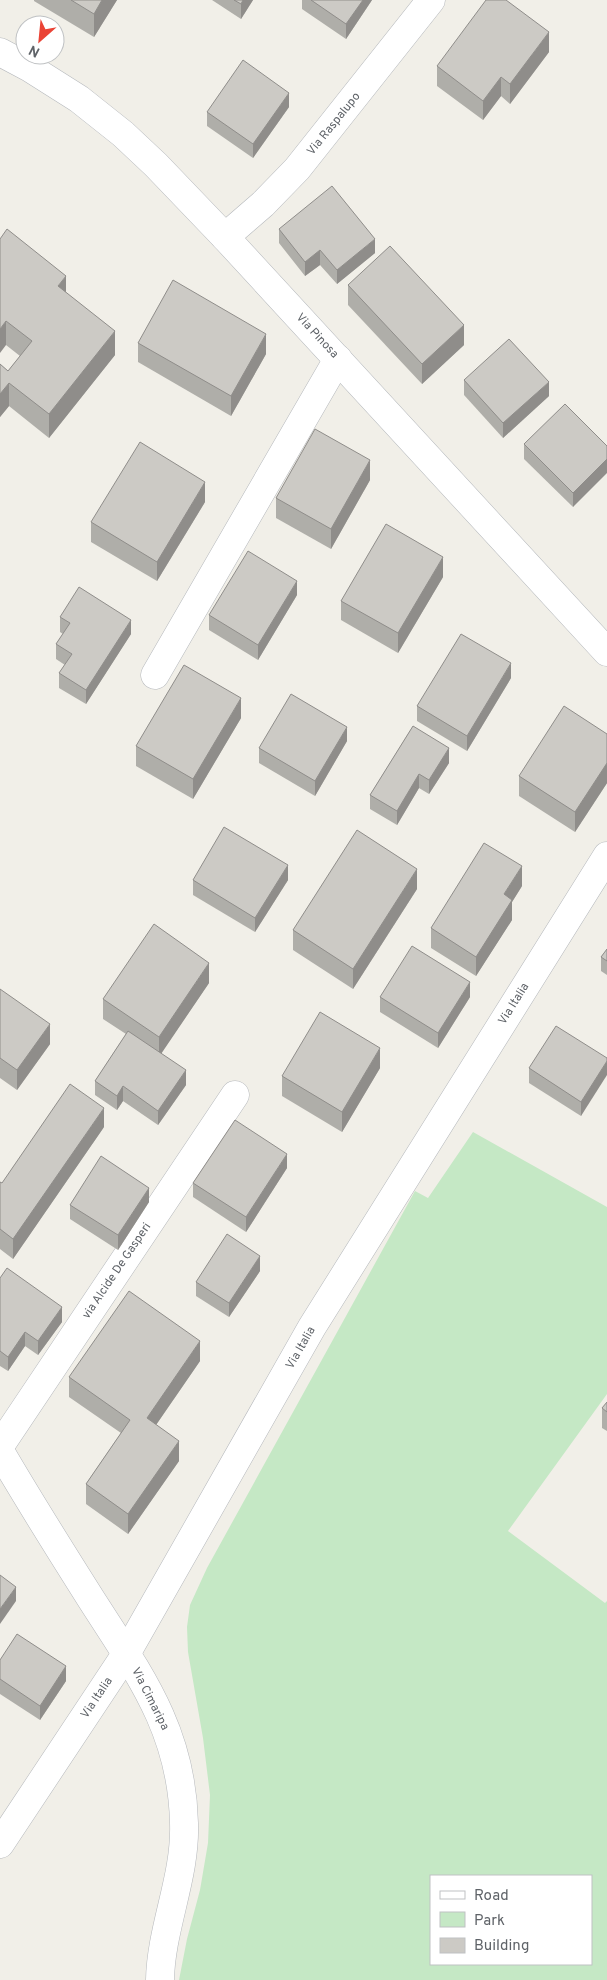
<svg xmlns="http://www.w3.org/2000/svg" width="607" height="1980" viewBox="0 0 607 1980" font-family="Overpass,sans-serif">
<style>
.green{fill:#c5e8c5;fill-rule:evenodd}
.lines{fill:none;stroke-linecap:round;stroke-linejoin:round}
.minor-casing{stroke:#b5b8bc;stroke-width:29}
.minor{stroke:#fff;stroke-width:28}
.wall{fill:#afaea9}
.shaded-wall{fill:#8f8d8a}
.building{fill:#cccac5;stroke:#8f8d8a}
.labels{text-anchor:middle;dominant-baseline:central;stroke-width:4.5;stroke-linejoin:round;paint-order:stroke}
.street-label{font-size:12px;fill:#5f6368;stroke:#fff}
</style>
<rect width="100%" height="100%" fill="#f1efe8"/>
<path class="green" d="M473,1132L607,1207V1394L508,1531L605,1603L607,1601V1980H179L187,1939L200,1890L208,1843L210,1795L203,1738L188,1652L187,1627L190,1605L207,1568L415,1191L428,1198ZM431,1876H591V1964H431Z"/>
<g class="lines">
<g class="minor-casing">
<g id="minor">
<polyline points="0,52 30,68 79,99 123,134 156,165 225,237 607,652"/>
<polyline points="225,237 263,204 297,169 431,0"/>
<polyline points="155,675 338,359"/>
<polyline points="0,1446 235,1095"/>
<path d="M0,1451C29,1501 60,1550 91,1599C139,1674 182,1730 184,1823C186,1877 161,1927 160,1980"/>
<polyline points="0,1844 126,1654 312,1327 607,856"/>
</g>
</g>
<use href="#minor" class="minor"/>
</g>
<g class="wall">
<polygon points="34,0 117,0 94,37 34,1"/>
<polygon points="212,0 253,0 241,19"/>
<polygon points="302,0 372,0 346,39 302,9"/>
<polygon points="549,52 510,104 501,96 483,120 437,86 437,66"/>
<polygon points="289,107 253,158 207,126 207,112"/>
<polygon points="279,229 375,253 337,284 320,265 305,276 279,243"/>
<polygon points="0,239 66,292 115,355 49,438 9,406 0,417 0,364 8,371 20,356 6,345"/>
<polygon points="348,285 464,345 422,384 348,305"/>
<polygon points="138,343 266,354 231,416 138,362"/>
<polygon points="464,380 549,396 503,438 464,395"/>
<polygon points="524,444 607,446 573,507 524,459"/>
<polygon points="370,480 331,549 276,518 276,498"/>
<polygon points="205,502 157,581 91,542 91,522"/>
<polygon points="443,577 398,653 341,620 341,601"/>
<polygon points="297,595 258,660 209,630 209,615"/>
<polygon points="60,617 131,634 86,704 59,688 59,673 65,665 56,659 56,644 63,634 60,632"/>
<polygon points="511,678 467,751 417,721 417,706"/>
<polygon points="241,718 193,799 136,766 136,746"/>
<polygon points="413,726 449,763 429,794 419,788 397,825 370,809 370,795"/>
<polygon points="607,734 607,783 575,832 519,796 519,776"/>
<polygon points="347,741 315,796 259,763 259,748"/>
<polygon points="193,880 288,880 255,932 193,895"/>
<polygon points="522,886 512,902 512,920 476,976 431,948 431,928"/>
<polygon points="417,889 353,989 293,950 293,930"/>
<polygon points="607,949 607,975 601,971 601,957"/>
<polygon points="209,983 161,1053 186,1085 158,1125 123,1101 117,1110 95,1095 95,1081 126,1034 103,1019 103,999"/>
<polygon points="0,989 50,1044 17,1090 0,1078"/>
<polygon points="380,997 470,997 438,1048 380,1012"/>
<polygon points="607,1058 581,1116 529,1083 529,1068"/>
<polygon points="380,1068 342,1132 282,1096 282,1076"/>
<polygon points="104,1127 13,1259 0,1249 0,1182 2,1183"/>
<polygon points="287,1168 246,1232 193,1197 193,1183"/>
<polygon points="149,1202 118,1250 70,1219 70,1205"/>
<polygon points="260,1271 229,1317 196,1296 196,1282"/>
<polygon points="0,1278 62,1322 38,1355 25,1346 8,1371 0,1366"/>
<polygon points="200,1361 156,1425 179,1461 128,1534 86,1504 86,1484 121,1433 69,1397 69,1377"/>
<polygon points="607,1402 607,1431 602,1428 602,1408"/>
<polygon points="0,1660 66,1681 40,1720 0,1694"/>
</g>
<g class="shaded-wall">
<polygon points="102,0 117,0 94,37 94,14"/>
<polygon points="243,0 253,0 241,19 241,4"/>
<polygon points="363,0 372,0 346,39 346,24"/>
<polygon points="549,32 549,52 510,104 510,84"/>
<polygon points="501,77 501,96 483,120 483,101"/>
<polygon points="289,93 289,107 253,158 253,144"/>
<polygon points="375,239 375,253 337,284 337,270"/>
<polygon points="320,250 320,265 305,276 305,262"/>
<polygon points="66,276 66,300 58,286"/>
<polygon points="6,321 6,345 0,353 0,329"/>
<polygon points="464,325 464,345 422,384 422,364"/>
<polygon points="115,331 115,355 49,438 49,414"/>
<polygon points="266,334 266,354 231,416 231,396"/>
<polygon points="549,382 549,396 503,438 503,423"/>
<polygon points="9,383 9,406 0,417 0,394"/>
<polygon points="607,459 607,473 573,507 573,493"/>
<polygon points="370,460 370,480 331,549 331,529"/>
<polygon points="205,482 205,502 157,581 157,562"/>
<polygon points="443,557 443,577 398,653 398,633"/>
<polygon points="297,581 297,595 258,660 258,645"/>
<polygon points="131,620 131,634 86,704 86,690"/>
<polygon points="511,663 511,678 467,751 467,736"/>
<polygon points="241,698 241,718 193,799 193,779"/>
<polygon points="347,727 347,741 315,796 315,781"/>
<polygon points="449,748 449,763 429,794 429,780"/>
<polygon points="607,763 607,783 575,832 575,812"/>
<polygon points="419,774 419,788 397,825 397,811"/>
<polygon points="288,865 288,880 255,932 255,918"/>
<polygon points="522,866 522,886 512,902 512,920 476,976 476,957 504,894"/>
<polygon points="417,869 417,889 353,989 353,969"/>
<polygon points="209,963 209,983 159,1057 159,1037"/>
<polygon points="470,982 470,997 438,1048 438,1033"/>
<polygon points="50,1024 50,1044 17,1090 17,1070"/>
<polygon points="380,1048 380,1068 342,1132 342,1112"/>
<polygon points="607,1061 607,1075 581,1116 581,1102"/>
<polygon points="186,1070 186,1085 158,1125 158,1111"/>
<polygon points="123,1086 123,1101 117,1110 117,1096"/>
<polygon points="104,1108 104,1127 13,1259 13,1239"/>
<polygon points="287,1154 287,1168 246,1232 246,1217"/>
<polygon points="149,1188 149,1202 118,1250 118,1235"/>
<polygon points="260,1256 260,1271 229,1317 229,1303"/>
<polygon points="62,1307 62,1322 38,1355 38,1341"/>
<polygon points="25,1332 25,1346 8,1371 8,1357"/>
<polygon points="200,1341 200,1361 147,1438 147,1418"/>
<polygon points="179,1441 179,1461 128,1534 128,1514"/>
<polygon points="16,1587 16,1601 0,1624 0,1609"/>
<polygon points="66,1666 66,1681 40,1720 40,1706"/>
</g>
<g class="building">
<polygon points="71,0 102,0 94,14"/>
<polygon points="234,0 243,0 241,4"/>
<polygon points="311,0 363,0 346,24"/>
<polygon points="486,0 506,0 549,32 510,84 501,77 483,101 437,66"/>
<polygon points="243,60 289,93 253,144 207,112"/>
<polygon points="332,186 375,239 337,270 320,250 305,262 279,229"/>
<polygon points="7,229 66,276 58,286 115,331 49,414 9,383 0,394 0,364 8,371 32,341 6,321 0,329 0,239"/>
<polygon points="390,246 464,325 422,364 348,285"/>
<polygon points="173,280 266,334 231,396 138,343"/>
<polygon points="509,339 549,382 503,423 464,380"/>
<polygon points="565,404 607,446 607,459 573,493 524,444"/>
<polygon points="315,429 370,460 331,529 276,498"/>
<polygon points="140,442 205,482 157,562 91,522"/>
<polygon points="386,524 443,557 398,633 341,601"/>
<polygon points="248,551 297,581 258,645 209,615"/>
<polygon points="79,587 131,620 86,690 59,673 72,654 56,644 70,623 60,617"/>
<polygon points="461,634 511,663 467,736 417,706"/>
<polygon points="184,665 241,698 193,779 136,746"/>
<polygon points="291,694 347,727 315,781 259,748"/>
<polygon points="564,706 607,734 607,763 575,812 519,776"/>
<polygon points="413,726 449,748 429,780 419,774 397,811 370,795"/>
<polygon points="224,827 288,865 255,918 193,880"/>
<polygon points="357,830 417,869 353,969 293,930"/>
<polygon points="484,843 522,866 504,894 512,900 476,957 431,928"/>
<polygon points="154,924 209,963 159,1037 103,999"/>
<polygon points="412,946 470,982 438,1033 380,997"/>
<polygon points="607,949 607,961 601,957"/>
<polygon points="0,989 50,1024 17,1070 0,1058"/>
<polygon points="320,1012 380,1048 342,1112 282,1076"/>
<polygon points="556,1026 607,1058 607,1061 581,1102 529,1068"/>
<polygon points="128,1031 186,1070 158,1111 123,1086 117,1096 95,1081"/>
<polygon points="70,1084 104,1108 13,1239 0,1229 0,1182 2,1183"/>
<polygon points="235,1120 287,1154 246,1217 193,1183"/>
<polygon points="101,1156 149,1188 118,1235 70,1205"/>
<polygon points="227,1234 260,1256 229,1303 196,1282"/>
<polygon points="7,1268 62,1307 38,1341 25,1332 8,1357 0,1351 0,1278"/>
<polygon points="129,1291 200,1341 147,1418 179,1441 128,1514 86,1484 130,1420 69,1377"/>
<polygon points="607,1402 607,1412 602,1408"/>
<polygon points="0,1575 16,1587 0,1609"/>
<polygon points="17,1634 66,1666 40,1706 0,1679 0,1660"/>
</g>
<g class="labels">
<g class="street-label">
<text transform="translate(334 124) rotate(-51)">Via Raspalupo</text>
<text transform="translate(317 336) rotate(47)">Via Pinosa</text>
<text transform="translate(514 1004) rotate(-58)">Via Italia</text>
<text transform="translate(117 1271) rotate(-56)">via Alcide De Gasperi</text>
<text transform="translate(301 1348) rotate(-60)">Via Italia</text>
<text transform="translate(97 1698) rotate(-56)">Via Italia</text>
<text transform="translate(150 1699) rotate(63)">Via Cimaripa</text>
</g>
</g>
<rect x="430" y="1875" width="162" height="90" fill="#ffffff" stroke="#bfc1c3"/>
<rect x="440" y="1891" width="25" height="8" fill="#ffffff" stroke="#bfc1c3"/>
<text x="474" y="1900" font-size="15" fill="#5f6368">Road</text>
<rect x="440" y="1912" width="25" height="15" fill="#c5e8c5" stroke="#bfc1c3"/>
<text x="474" y="1925" font-size="15" fill="#5f6368">Park</text>
<rect x="440" y="1938" width="25" height="15" fill="#cccac5" stroke="#bfc1c3"/>
<text x="474" y="1950" font-size="15" fill="#5f6368">Building</text>
<g transform="translate(40 40) rotate(207)"><circle r="24" fill="#ffffff" stroke="#bfc1c3"/>
<path d="M0-4L9 19L0 12L-9 19Z" fill="#ea4335"/>
<text y="-8" font-size="14" font-weight="bold" text-anchor="middle" fill="#5f6368">N</text>
</g>
</svg>
